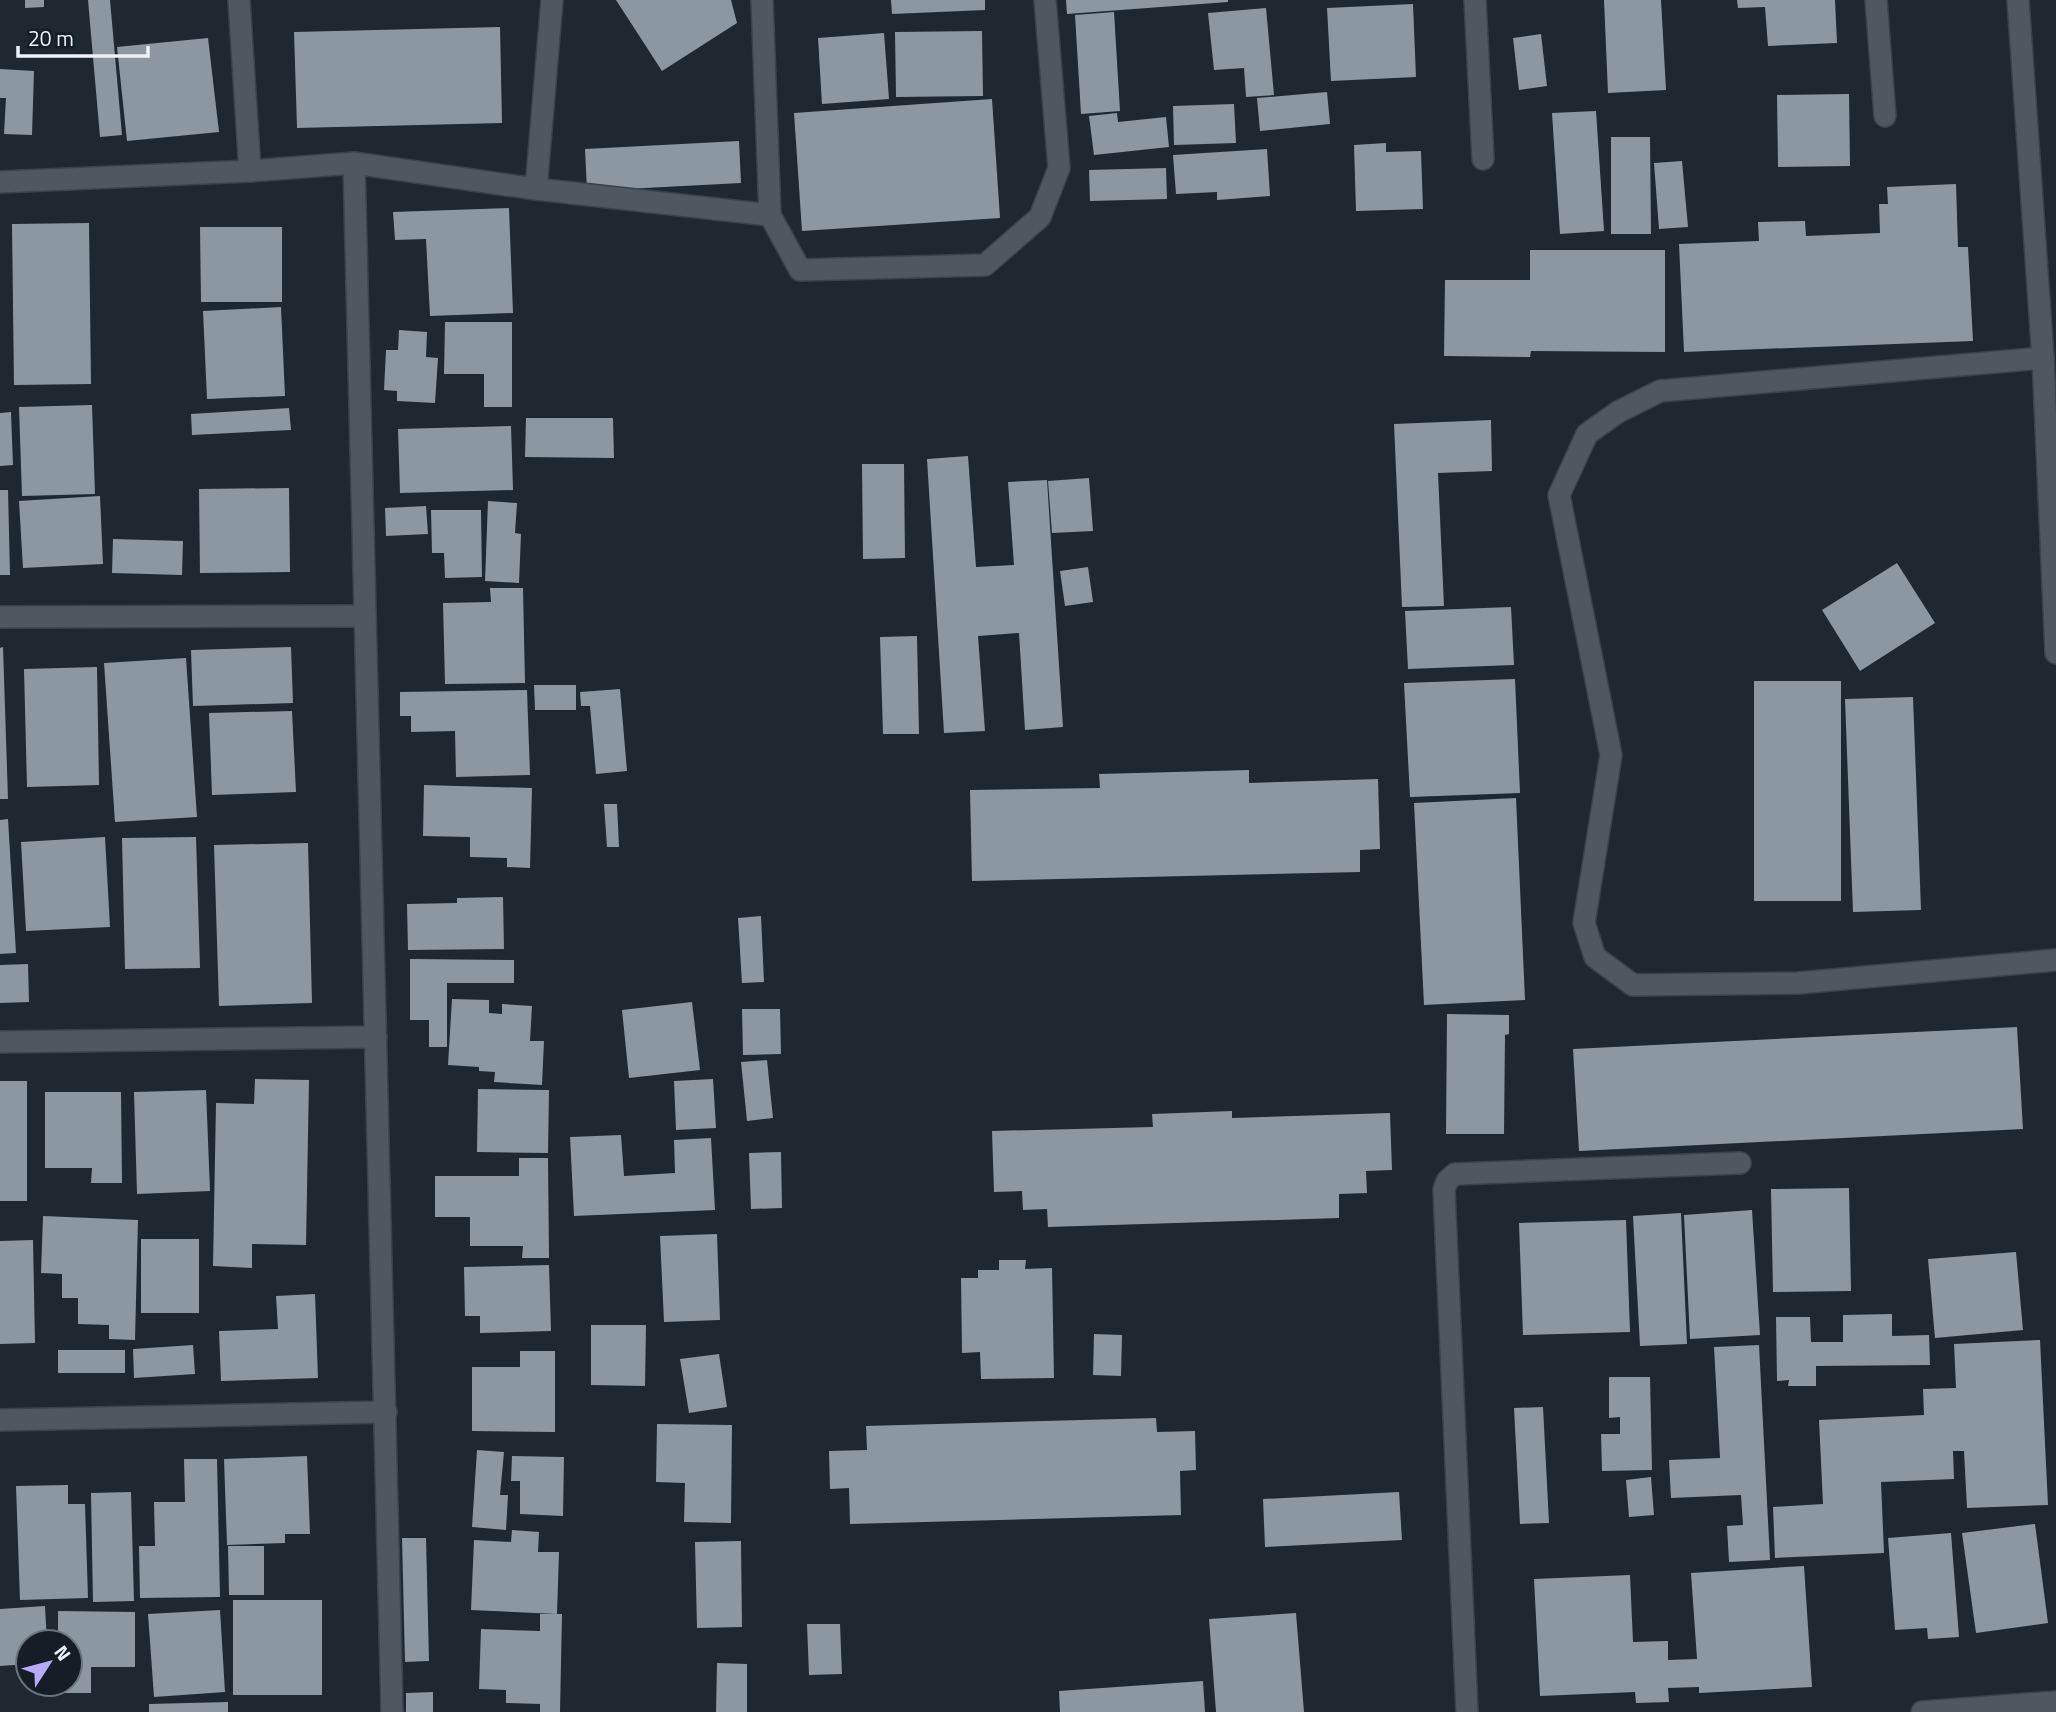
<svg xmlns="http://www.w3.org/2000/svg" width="2056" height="1712" viewBox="0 0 2056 1712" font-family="'Titillium Web',sans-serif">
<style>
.building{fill:#8b97a1}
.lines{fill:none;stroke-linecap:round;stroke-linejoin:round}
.lane-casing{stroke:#3a424a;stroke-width:24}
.street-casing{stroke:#3a424a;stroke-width:24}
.lane{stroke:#4d5861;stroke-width:21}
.street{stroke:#4d5861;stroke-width:21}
</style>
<rect width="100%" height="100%" fill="#1e2830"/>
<g class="building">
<polygon points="25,0 44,0 44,7 25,8"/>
<polygon points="88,0 110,0 122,135 100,137"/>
<polygon points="616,0 731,0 737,23 662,71"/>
<polygon points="891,0 985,0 985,10 892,14"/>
<polygon points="1066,0 1228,0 1228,2 1067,14"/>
<polygon points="1604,0 1661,0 1666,90 1608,93"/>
<polygon points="1737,0 1835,0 1837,43 1768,46 1765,7 1738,8"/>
<polygon points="1413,4 1416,77 1331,81 1327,8"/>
<polygon points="1266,8 1274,95 1246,97 1244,68 1214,70 1208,13"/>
<polygon points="1114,12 1120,111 1081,114 1075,15"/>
<polygon points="500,27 502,123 297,128 294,32"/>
<polygon points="982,31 983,96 896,97 895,32"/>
<polygon points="884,33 889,99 822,104 818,38"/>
<polygon points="1541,34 1547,86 1519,90 1513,38"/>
<polygon points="208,38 219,132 127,141 117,47"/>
<polygon points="0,69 34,71 32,135 4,134 6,98 0,98"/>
<polygon points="1327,92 1330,124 1260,131 1257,98"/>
<polygon points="1849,94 1850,166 1778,167 1777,95"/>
<polygon points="992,99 1000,218 802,231 794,113"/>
<polygon points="1234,104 1236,143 1174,145 1173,106"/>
<polygon points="1596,111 1604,231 1560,234 1552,113"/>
<polygon points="1117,113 1118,122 1166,117 1169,147 1094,155 1089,116"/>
<polygon points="1611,137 1650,137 1651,234 1611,234"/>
<polygon points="739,141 741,183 587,191 585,149"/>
<polygon points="1386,143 1386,152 1421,151 1423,209 1356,211 1354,145"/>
<polygon points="1267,149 1270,196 1217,200 1217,192 1176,194 1173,155"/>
<polygon points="1682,161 1688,227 1659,229 1654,163"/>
<polygon points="1166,168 1167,199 1090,201 1089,170"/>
<polygon points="1956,184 1958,247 1968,247 1973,341 1684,352 1679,244 1759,241 1758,222 1805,221 1806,236 1880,233 1879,204 1888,204 1887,187"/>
<polygon points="509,208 513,313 430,316 426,239 395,240 393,212"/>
<polygon points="89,223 91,384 14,385 12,224"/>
<polygon points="200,227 282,227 282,302 201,302"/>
<polygon points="1530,250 1665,250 1665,352 1531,351 1530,357 1444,356 1445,280 1530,280"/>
<polygon points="281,307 285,396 207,399 203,311"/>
<polygon points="445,322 512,322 512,407 484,407 484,374 444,374"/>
<polygon points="399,330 427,332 426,357 438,358 435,403 397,401 397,391 384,390 386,350 398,350"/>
<polygon points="92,405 95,494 22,496 19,407"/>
<polygon points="289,408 291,430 192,435 191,414"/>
<polygon points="11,412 13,465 0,466 0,413"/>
<polygon points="526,418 613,418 614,458 525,457"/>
<polygon points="1491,420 1492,471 1438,473 1444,606 1402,607 1394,424"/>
<polygon points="511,426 513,490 400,493 398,429"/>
<polygon points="968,456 976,567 1014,565 1008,482 1047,480 1063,727 1025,730 1019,633 978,636 985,731 944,733 927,459"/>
<polygon points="862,464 904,464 905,558 863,559"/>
<polygon points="1089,478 1093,531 1052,533 1048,481"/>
<polygon points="289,488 290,572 200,573 199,489"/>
<polygon points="0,490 8,490 10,575 0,575"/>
<polygon points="100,496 103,564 23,568 19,501"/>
<polygon points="488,501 517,503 515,533 521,534 519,583 485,581"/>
<polygon points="426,506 428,534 386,536 385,508"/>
<polygon points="431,510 481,510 482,577 445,578 444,553 432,553"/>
<polygon points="113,539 183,541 182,575 112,573"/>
<polygon points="1897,563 1935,623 1860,671 1822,610"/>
<polygon points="1088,567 1093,602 1065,606 1060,571"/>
<polygon points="490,588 523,588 525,683 445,684 443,603 491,602"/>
<polygon points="1511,607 1514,665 1408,669 1405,611"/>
<polygon points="917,636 919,734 883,734 880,637"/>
<polygon points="3,647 8,799 0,799 0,648"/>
<polygon points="291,647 293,703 193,706 191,650"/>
<polygon points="186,658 197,817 115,822 104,663"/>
<polygon points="97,667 99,785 27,787 24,669"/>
<polygon points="1515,679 1520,793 1410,797 1404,683"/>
<rect x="1754" y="681" width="87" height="220"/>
<polygon points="534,685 576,685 576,710 535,710"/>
<polygon points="620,689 627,771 596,774 590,706 581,706 580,692"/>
<polygon points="527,690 530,775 456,777 455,731 411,732 411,716 400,716 400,692"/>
<polygon points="1913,697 1921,910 1853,912 1845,699"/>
<polygon points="292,711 296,792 212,795 209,713"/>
<polygon points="1249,770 1249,783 1378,779 1380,849 1360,850 1360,872 972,881 970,790 1100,788 1099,774"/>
<polygon points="424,785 532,788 530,868 507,867 507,858 470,857 470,837 423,836"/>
<polygon points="1516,798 1525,1000 1424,1005 1414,803"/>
<polygon points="604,804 617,804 619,847 607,847"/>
<polygon points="8,819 16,953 0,954 0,820"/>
<polygon points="105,837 110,927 26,931 21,842"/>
<polygon points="196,837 200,968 125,969 122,838"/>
<polygon points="308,843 312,1003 219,1006 214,845"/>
<polygon points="503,897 504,949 408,950 407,904 457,903 457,898"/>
<polygon points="761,916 764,982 742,983 738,918"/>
<polygon points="410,959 514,960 514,983 447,983 447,1047 429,1047 429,1020 410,1020"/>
<polygon points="28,964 29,1002 0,1003 0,965"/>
<polygon points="452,999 489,1000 489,1013 502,1014 502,1004 532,1006 530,1041 544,1041 542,1085 494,1082 495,1072 479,1071 479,1067 448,1065"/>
<polygon points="692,1002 700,1070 629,1078 622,1010"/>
<polygon points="742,1009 780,1009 781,1054 743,1055"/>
<polygon points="1447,1014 1509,1015 1509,1034 1505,1035 1504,1134 1446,1134"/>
<polygon points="2017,1027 2023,1129 1579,1151 1573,1049"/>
<polygon points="767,1060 773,1118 747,1121 741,1062"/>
<polygon points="255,1079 309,1080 306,1245 252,1244 252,1268 213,1266 216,1103 254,1104"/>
<polygon points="713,1079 716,1128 676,1130 674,1081"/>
<rect x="0" y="1081" width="27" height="120"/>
<polygon points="478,1089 549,1090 548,1153 477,1152"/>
<polygon points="206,1090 210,1191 137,1194 134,1092"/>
<polygon points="45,1092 121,1092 122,1183 91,1183 92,1168 45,1168"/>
<polygon points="1232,1111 1232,1118 1390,1113 1392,1170 1366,1171 1367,1193 1339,1194 1339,1218 1048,1227 1047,1209 1023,1210 1022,1191 994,1192 992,1131 1153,1127 1152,1114"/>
<polygon points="621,1135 624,1176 675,1173 674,1140 711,1138 715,1210 574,1216 570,1137"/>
<polygon points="781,1152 782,1208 751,1209 749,1153"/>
<polygon points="519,1158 548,1158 549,1258 522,1258 523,1246 470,1246 470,1217 435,1217 435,1176 519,1176"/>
<polygon points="1849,1188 1851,1291 1773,1292 1771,1189"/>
<polygon points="1752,1210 1760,1335 1690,1339 1684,1215"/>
<polygon points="1681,1213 1687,1344 1640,1346 1633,1216"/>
<polygon points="43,1216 138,1220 135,1340 109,1339 109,1325 78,1324 78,1298 62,1298 62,1274 41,1273"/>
<polygon points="1626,1220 1630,1332 1523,1335 1519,1223"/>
<polygon points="717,1234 720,1320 664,1322 660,1236"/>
<rect x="141" y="1239" width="58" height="74"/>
<polygon points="33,1240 35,1343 0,1344 0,1241"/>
<polygon points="2016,1252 2023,1330 1935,1338 1928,1259"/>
<polygon points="999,1260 1026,1260 1025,1269 1052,1268 1054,1378 981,1379 980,1352 962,1353 961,1278 978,1278 978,1270 999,1270"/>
<polygon points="549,1265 551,1331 480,1333 480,1316 465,1316 464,1267"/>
<polygon points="315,1294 318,1378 221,1381 219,1331 278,1329 276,1296"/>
<polygon points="1892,1314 1892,1336 1929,1335 1930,1365 1816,1366 1816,1386 1788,1386 1789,1380 1777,1381 1776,1317 1810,1317 1811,1342 1843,1342 1843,1315"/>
<polygon points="591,1325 646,1325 645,1386 591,1385"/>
<polygon points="1094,1334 1122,1335 1121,1376 1093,1375"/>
<polygon points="2040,1340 2048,1505 1967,1508 1964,1451 1953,1451 1954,1479 1881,1482 1884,1553 1775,1558 1773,1507 1823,1504 1819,1420 1924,1415 1923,1389 1956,1388 1954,1344"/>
<polygon points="193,1345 195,1374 134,1378 133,1349"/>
<polygon points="1759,1345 1770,1560 1729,1562 1727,1526 1743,1525 1741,1495 1671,1498 1669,1460 1720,1458 1714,1347"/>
<rect x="58" y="1350" width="67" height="23"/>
<polygon points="520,1351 555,1351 555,1432 472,1431 472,1367 520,1367"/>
<polygon points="719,1354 727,1407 689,1413 680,1359"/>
<polygon points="1609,1377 1650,1377 1652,1470 1602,1471 1601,1434 1620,1434 1620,1417 1609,1418"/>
<polygon points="1543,1407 1549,1523 1520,1524 1514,1408"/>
<polygon points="1156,1418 1157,1432 1195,1431 1196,1470 1180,1471 1181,1515 850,1524 849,1488 830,1489 829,1451 867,1450 866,1426"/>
<polygon points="657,1424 732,1425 731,1523 684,1522 685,1483 656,1482"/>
<polygon points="477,1450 504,1452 500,1495 508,1495 506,1530 472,1527"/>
<polygon points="307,1456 310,1534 285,1534 285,1543 227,1545 224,1459"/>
<polygon points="512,1456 564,1457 563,1516 520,1514 520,1481 511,1481"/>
<polygon points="184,1459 217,1459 220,1597 140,1598 139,1546 155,1546 154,1502 185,1502"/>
<polygon points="1651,1477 1654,1515 1629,1517 1626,1480"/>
<polygon points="68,1485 68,1504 85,1504 88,1598 20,1600 16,1486"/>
<polygon points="131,1492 134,1601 93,1602 91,1493"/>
<polygon points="1399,1492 1402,1540 1265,1547 1263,1499"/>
<polygon points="2035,1524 2048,1623 1976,1633 1962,1533"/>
<polygon points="512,1530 539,1532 538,1552 559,1552 557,1614 471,1610 474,1540 511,1542"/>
<polygon points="1951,1533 1959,1637 1928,1639 1927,1628 1895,1630 1888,1538"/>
<polygon points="402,1538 426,1538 429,1661 405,1662"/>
<polygon points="741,1541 742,1627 697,1628 695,1542"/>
<polygon points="228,1546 264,1546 264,1595 229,1595"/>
<polygon points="1804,1566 1812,1687 1699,1693 1699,1687 1668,1688 1669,1702 1636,1703 1635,1692 1540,1696 1534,1579 1630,1575 1633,1642 1668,1641 1668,1660 1697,1659 1691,1573"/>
<rect x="233" y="1600" width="89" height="95"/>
<polygon points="45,1606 47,1642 28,1642 28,1664 0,1666 0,1609"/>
<polygon points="220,1610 225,1692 154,1697 148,1614"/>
<polygon points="58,1611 135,1612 135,1667 91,1667 91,1693 57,1693 57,1684 70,1684 70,1642 58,1642"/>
<polygon points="1296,1613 1304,1712 1216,1712 1209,1619"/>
<polygon points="540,1614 562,1614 560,1712 540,1712 540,1704 506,1703 506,1690 479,1689 481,1629 540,1631"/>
<polygon points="807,1624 840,1624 842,1674 809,1675"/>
<polygon points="717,1663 747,1664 747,1712 716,1712"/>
<polygon points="1203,1681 1205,1712 1060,1712 1059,1691"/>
<polygon points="433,1692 433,1712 406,1712 406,1693"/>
<polygon points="228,1702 228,1712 149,1712 149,1704"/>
</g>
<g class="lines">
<g class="lane-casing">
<g id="lane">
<polyline points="536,189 552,0"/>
<polyline points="2043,358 1660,391 1618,412 1587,434 1559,495 1611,755 1584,923 1595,957 1633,985 1798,983 2056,960"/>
<polyline points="1467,1712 1444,1190 1447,1181 1455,1174 1740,1163"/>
</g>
</g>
<g class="street-casing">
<g id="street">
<polyline points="239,0 250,171"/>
<polyline points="762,0 770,215 800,270 985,265 1040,217 1059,168 1045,0"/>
<polyline points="1475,0 1483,159"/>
<polyline points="1876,0 1885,116"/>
<polyline points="2018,0 2043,358 2056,653"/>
<polyline points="354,163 392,1712"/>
<polyline points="0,182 250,171 354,163 536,189 770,215"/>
<polyline points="0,617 365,616"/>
<polyline points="0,1042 376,1037"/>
<polyline points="0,1420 386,1412"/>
<polyline points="1922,1712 2056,1702"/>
</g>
</g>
<use href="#lane" class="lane"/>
<use href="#street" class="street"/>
</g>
<g transform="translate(49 1663) rotate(54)"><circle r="33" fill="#151e26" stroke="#6b747a" stroke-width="2"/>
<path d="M0-5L12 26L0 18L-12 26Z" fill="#b7abf7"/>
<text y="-10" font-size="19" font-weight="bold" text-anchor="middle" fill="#edf4f9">N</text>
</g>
<path d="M18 46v10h130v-10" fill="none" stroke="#edf4f9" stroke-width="3.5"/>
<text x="28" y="46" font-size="21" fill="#edf4f9" stroke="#151e26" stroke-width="5" paint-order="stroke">20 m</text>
</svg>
